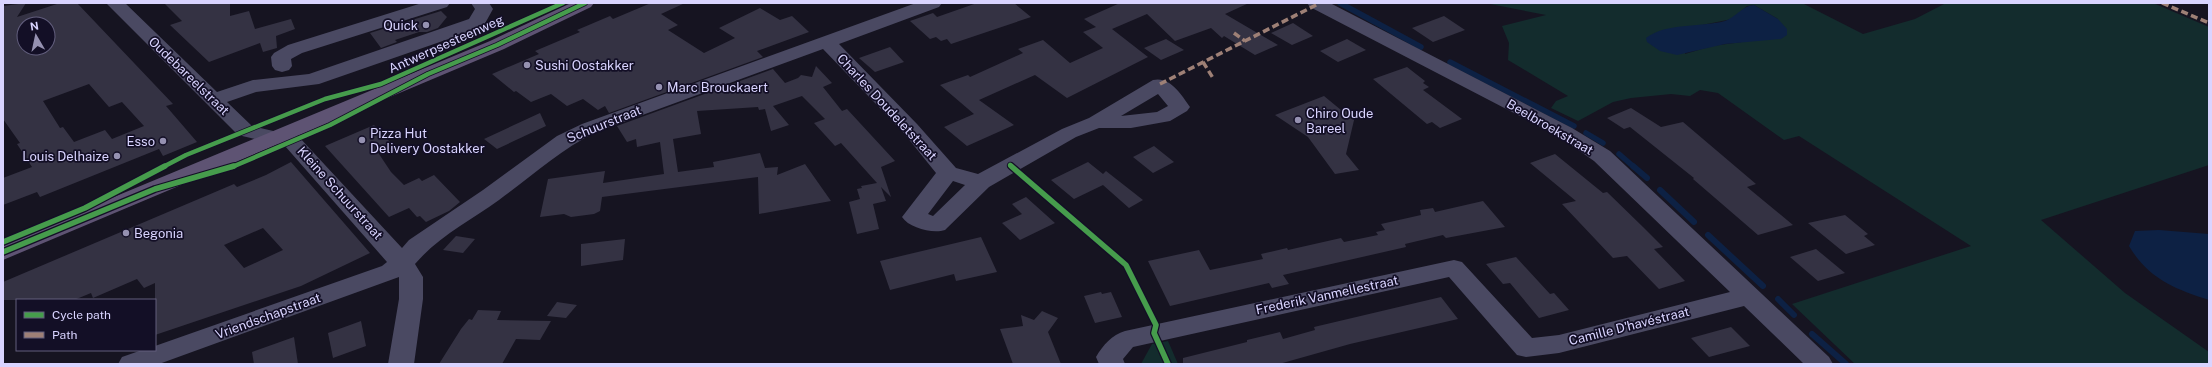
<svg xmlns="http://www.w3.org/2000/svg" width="2212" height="367" viewBox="0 0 2212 367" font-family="'Public Sans',sans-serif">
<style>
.green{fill:#132c2d;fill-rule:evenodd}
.water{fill:#0d2144}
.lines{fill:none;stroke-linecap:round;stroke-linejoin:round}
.stream-far1{stroke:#0d2144;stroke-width:5.5}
.stream{stroke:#0d2144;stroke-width:6}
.building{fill:#343243;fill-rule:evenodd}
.minor{fill:#4a4962;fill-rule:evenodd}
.major{fill:#5e5373;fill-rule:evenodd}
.quiet{stroke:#9e8076;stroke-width:3.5;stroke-dasharray:7 3.5;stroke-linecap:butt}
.cycleway-far1-casing{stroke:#130f26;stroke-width:6}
.cycleway-casing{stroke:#130f26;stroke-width:8}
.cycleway-far1{stroke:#469c4c;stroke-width:4.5}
.cycleway{stroke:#469c4c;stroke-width:5.5}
.poi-dot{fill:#9591b1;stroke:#130f26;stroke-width:1.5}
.labels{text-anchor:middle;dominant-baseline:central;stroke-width:3.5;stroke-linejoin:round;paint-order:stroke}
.poi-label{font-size:13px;fill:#d9d4ff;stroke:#130f26;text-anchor:start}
.street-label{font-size:13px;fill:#d9d4ff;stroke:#130f26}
</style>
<rect width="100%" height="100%" fill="#161421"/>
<g class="green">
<path d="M1485,3H1802L1863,34L1915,19L1946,3H2153L2209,27V165L2041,220L2125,293L2209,352V364H1855L1792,304L1971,246L1799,136L1784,140L1718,93L1700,90L1690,96L1671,94L1631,98L1613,102L1578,121L1551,108L1556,101L1568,96L1508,60L1509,43L1502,26L1546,15ZM1754,5L1778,19L1742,42L1712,46L1685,54L1692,27L1732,19L1747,6Z"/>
<polygon points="1168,341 1178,364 1141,364 1152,344"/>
</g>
<g class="water">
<path d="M1754,5L1778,19L1787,29V35L1781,39L1725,44L1677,55L1660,51L1647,42L1646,38C1668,22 1698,28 1725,21C1736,17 1742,6 1754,5Z"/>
<path d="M2159,230L2209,234V300C2174,289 2148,278 2129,246L2135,231Z"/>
</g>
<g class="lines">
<g class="stream-far1">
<polyline points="1340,3 1421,47"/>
<polyline points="1450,62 1574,126"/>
<polyline points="1586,133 1603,143"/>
<polyline points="1619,154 1634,167"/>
</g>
<g class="stream">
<polyline points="1633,166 1647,178"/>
<polyline points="1660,190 1694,222"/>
<polyline points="1708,235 1763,286"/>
<polyline points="1778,299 1794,315"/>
<polyline points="1812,334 1846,364"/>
</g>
</g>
<g class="building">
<path d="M26,3L17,17L60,3H77L173,104L166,106L197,142L163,156L159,149L40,197L37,192L3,205V178L32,167L17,144L20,143L3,119V6ZM24,24H48V48H24ZM89,84L109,107L122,102L144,126L112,139L105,130L74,142L63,127L60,128L43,101Z"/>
<polygon points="164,3 230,3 230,16 249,11 255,29 291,19 295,29 276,36 277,48 263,52 260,43 209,62 170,25 182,21"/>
<polygon points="651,3 685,3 661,14 678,25 668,30 704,53 735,38 719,28 760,8 780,20 792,16 809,32 757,51 763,57 609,113 605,106 598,110 583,99 567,106 551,94 531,102 516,91 514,92 492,74 539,54 535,51 580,32 577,30 610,16 613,19"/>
<polygon points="977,3 1014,3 1031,17 951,44 947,39 941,41 936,37 930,39 910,21 933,13 937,17"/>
<polygon points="1120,3 1249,3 1225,14 1278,45 1255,55 1224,36 1222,38 1211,28 1175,41 1147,14 1112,29 1148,57 1067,98 1035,75 979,100 1014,125 967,146 944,127 974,114 940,85 968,75 970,77 1023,53 1018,49 1043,40 1070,63 1103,48 1083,32 1096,27 1084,19"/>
<polygon points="441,11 447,17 438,28 427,32 419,32 395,40 397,42 381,48 370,33"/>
<polygon points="1444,16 1465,30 1433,42 1412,28"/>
<polygon points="1293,23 1313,36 1292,45 1271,33"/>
<polygon points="1166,39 1184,50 1161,60 1144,48"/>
<polygon points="1347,39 1366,50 1338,62 1320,51"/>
<polygon points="890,47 904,62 875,72 859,58"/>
<polygon points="816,66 832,83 823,87 842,111 847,109 895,161 881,167 891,197 881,187 886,201 873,204 879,229 857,234 849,202 860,199 857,189 862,188 861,186 877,183 841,143 835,146 814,123 825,119 802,96 773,106 789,125 771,131 765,109 759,110 758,107 697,111 701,134 673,139 678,172 714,167 713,162 760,153 765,168 778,167 777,175 805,164 831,201 759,214 758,177 602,197 600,211 594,214 571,217 564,214 540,217 548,179 605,171 603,183 664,174 660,142 637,147 636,139 627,142 617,126 773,69 785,83 798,78 801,75 812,77"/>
<polygon points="1407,67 1425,81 1423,83 1429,87 1423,90 1462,119 1440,128 1432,122 1427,124 1373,79"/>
<polygon points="1324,96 1341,110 1346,108 1355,116 1346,154 1359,170 1335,174 1308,137 1275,115"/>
<polygon points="1631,108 1661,127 1683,122 1756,184 1747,187 1793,225 1758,235 1693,179 1694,178 1630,127 1624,129 1607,118"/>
<polygon points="540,113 546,126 497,149 484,139"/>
<polygon points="374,125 392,144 377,151 391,172 404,185 419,178 422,181 434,175 460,202 449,211 426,222 420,216 417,217 409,208 389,217 325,146"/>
<polygon points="1154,146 1174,162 1153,173 1133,157"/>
<polygon points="1555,154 1603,193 1607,192 1643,227 1663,247 1654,249 1685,281 1659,289 1627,256 1613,258 1562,204 1576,201 1530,163"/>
<path d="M291,162L370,253L301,286L155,335V283L144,288L137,279L93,298L91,293L74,300H3V282L234,184L237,187L266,175ZM263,228L283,250L244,268L224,245Z"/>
<polygon points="1088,162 1103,174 1106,171 1143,200 1129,208 1103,185 1074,199 1051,180"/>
<polygon points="1026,197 1055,223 1020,240 1002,223 1022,214 1012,204"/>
<polygon points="1483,201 1505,227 1446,238 1443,235 1405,244 1406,247 1283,275 1289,284 1272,288 1269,283 1170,306 1148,261 1199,250 1210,270 1263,259 1261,254 1287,248 1288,250 1341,238 1344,242 1378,235 1376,232 1385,230 1381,224 1421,215 1420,210 1433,208 1435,212"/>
<polygon points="1845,215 1868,234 1864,236 1875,245 1846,254 1808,223"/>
<polygon points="456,236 475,239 463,253 443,250"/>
<polygon points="981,237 997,272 956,281 954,274 890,290 880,261"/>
<polygon points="625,239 623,260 581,266 581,244"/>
<polygon points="1816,249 1845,273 1818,281 1790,257"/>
<polygon points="1516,257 1550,294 1554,293 1569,310 1539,318 1510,283 1503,284 1486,264"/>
<polygon points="1101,292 1102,294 1111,292 1122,317 1095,323 1084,296"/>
<polygon points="1441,297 1458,319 1350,344 1279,364 1183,364 1183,358 1247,342 1247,340 1280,332 1283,339 1315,330 1314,327"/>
<polygon points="557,302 577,305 566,318 547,316"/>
<polygon points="478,310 501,311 497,320 551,321 540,340 516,339 502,364 439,364 461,329 469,319 472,320"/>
<polygon points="1042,311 1058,318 1048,332 1061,364 1013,364 1000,329 1023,326 1021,315 1034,320"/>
<polygon points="361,321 366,346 333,358 328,333"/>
<polygon points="1731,327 1750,346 1709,357 1691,338"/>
<polygon points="294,337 298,364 254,364 252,352"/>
</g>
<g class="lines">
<g class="minor">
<path d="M106,3H125L217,92L253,80L309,74L469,19L475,9L471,3H489L493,9L483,27L319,84L256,92L227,102L252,126L299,137L402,248L409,240L483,190L557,136L582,124L916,3H942L939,7L839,44L917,124L956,168L978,174L1062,129L1089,118L1153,80C1170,76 1181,94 1190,107L1187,111L1170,121L1131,128H1099L1076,137L989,187L945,230C933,234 909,228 902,217L936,173L903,132L823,49L596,132C560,150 532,176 499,200C471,220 438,237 415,264L423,277V299L414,364H388L399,299V277L159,364H118L122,357L142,350H155V346L382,266L387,262L285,146L238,135ZM1158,94L1168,106L1157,112L1121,116ZM953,181L965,185L933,216L928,214Z"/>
<polygon points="422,3 450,3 447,7 302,53 291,59 292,66 289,70 282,72 275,70 272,66 271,57 274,53 288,45"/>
<path d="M1307,3H1330L1572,128L1610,151L1829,357L1833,364H1804L1744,306L1559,353L1526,357L1517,355L1449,277L1133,347L1123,359L1125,364H1099L1096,357C1103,345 1112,335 1125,331L1454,260L1462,262L1532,338L1559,335L1730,292L1594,161L1558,136L1310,7Z"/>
</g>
<polygon class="major" points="571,3 594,3 591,7 504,49 3,260 3,243 490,41"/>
<g class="quiet">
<polyline points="2162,3 2209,23"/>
<polyline points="1234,33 1245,41"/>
<polyline points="1203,62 1213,78"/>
<polyline points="1160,84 1318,4"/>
</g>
<g class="cycleway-far1-casing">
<g id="cycleway-far1">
<polyline points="1010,165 1012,167"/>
<polyline points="163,167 186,155 325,99 381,84 563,3"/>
<polyline points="232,167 330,125 428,74 497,45 585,3"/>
</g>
</g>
<g class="cycleway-casing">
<g id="cycleway">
<polyline points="1011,166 1126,265 1156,325 1154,333 1168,364"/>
<polyline points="3,242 85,208 165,166"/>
<polyline points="3,252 155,189 234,166"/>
</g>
</g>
<use href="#cycleway-far1" class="cycleway-far1"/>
<use href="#cycleway" class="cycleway"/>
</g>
<g class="poi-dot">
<circle cx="426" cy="25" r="4"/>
<circle cx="527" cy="65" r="4"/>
<circle cx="659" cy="87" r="4"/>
<circle cx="1298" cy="120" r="4"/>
<circle cx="362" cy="140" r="4"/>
<circle cx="163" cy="141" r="4"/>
<circle cx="117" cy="156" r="4"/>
<circle cx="126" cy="233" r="4"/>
</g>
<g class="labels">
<g class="poi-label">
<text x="418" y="25" text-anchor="end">Quick</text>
<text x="535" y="65">Sushi Oostakker</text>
<text x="667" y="87">Marc Brouckaert</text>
<text x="1306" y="113">Chiro Oude<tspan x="1306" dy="15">Bareel</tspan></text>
<text x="370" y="133">Pizza Hut<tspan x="370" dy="15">Delivery Oostakker</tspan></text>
<text x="155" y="141" text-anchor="end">Esso</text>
<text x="109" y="156" text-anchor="end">Louis Delhaize</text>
<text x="134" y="233">Begonia</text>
</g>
<g class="street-label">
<text transform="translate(446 44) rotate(-24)">Antwerpsesteenweg</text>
<text transform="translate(189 76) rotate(44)">Oudebareelstraat</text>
<text transform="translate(887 107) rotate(47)">Charles Doudeletstraat</text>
<text transform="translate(604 124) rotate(-22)">Schuurstraat</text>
<text transform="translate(1550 127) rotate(30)">Beelbroekstraat</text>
<text transform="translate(340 193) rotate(48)">Kleine Schuurstraat</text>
<text transform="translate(1327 295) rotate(-12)">Frederik Vanmellestraat</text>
<text transform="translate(268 316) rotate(-20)">Vriendschapstraat</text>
<text transform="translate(1629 326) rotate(-14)">Camille D'havéstraat</text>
</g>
</g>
<rect width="2212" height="367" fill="none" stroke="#d9d4ff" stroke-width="8"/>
<rect x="16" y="299" width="140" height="52" fill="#130f26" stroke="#625e7d"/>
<rect x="24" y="312" width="20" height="6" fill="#469c4c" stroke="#625e7d"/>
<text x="52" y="319" font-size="12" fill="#d9d4ff">Cycle path</text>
<rect x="24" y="332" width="20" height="6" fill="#9e8076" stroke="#625e7d"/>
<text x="52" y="339" font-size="12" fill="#d9d4ff">Path</text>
<g transform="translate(36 36) rotate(351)"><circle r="19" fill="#130f26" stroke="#625e7d"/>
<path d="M0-3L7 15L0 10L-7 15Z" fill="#9591b1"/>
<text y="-6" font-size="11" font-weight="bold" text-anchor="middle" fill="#d9d4ff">N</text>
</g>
</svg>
